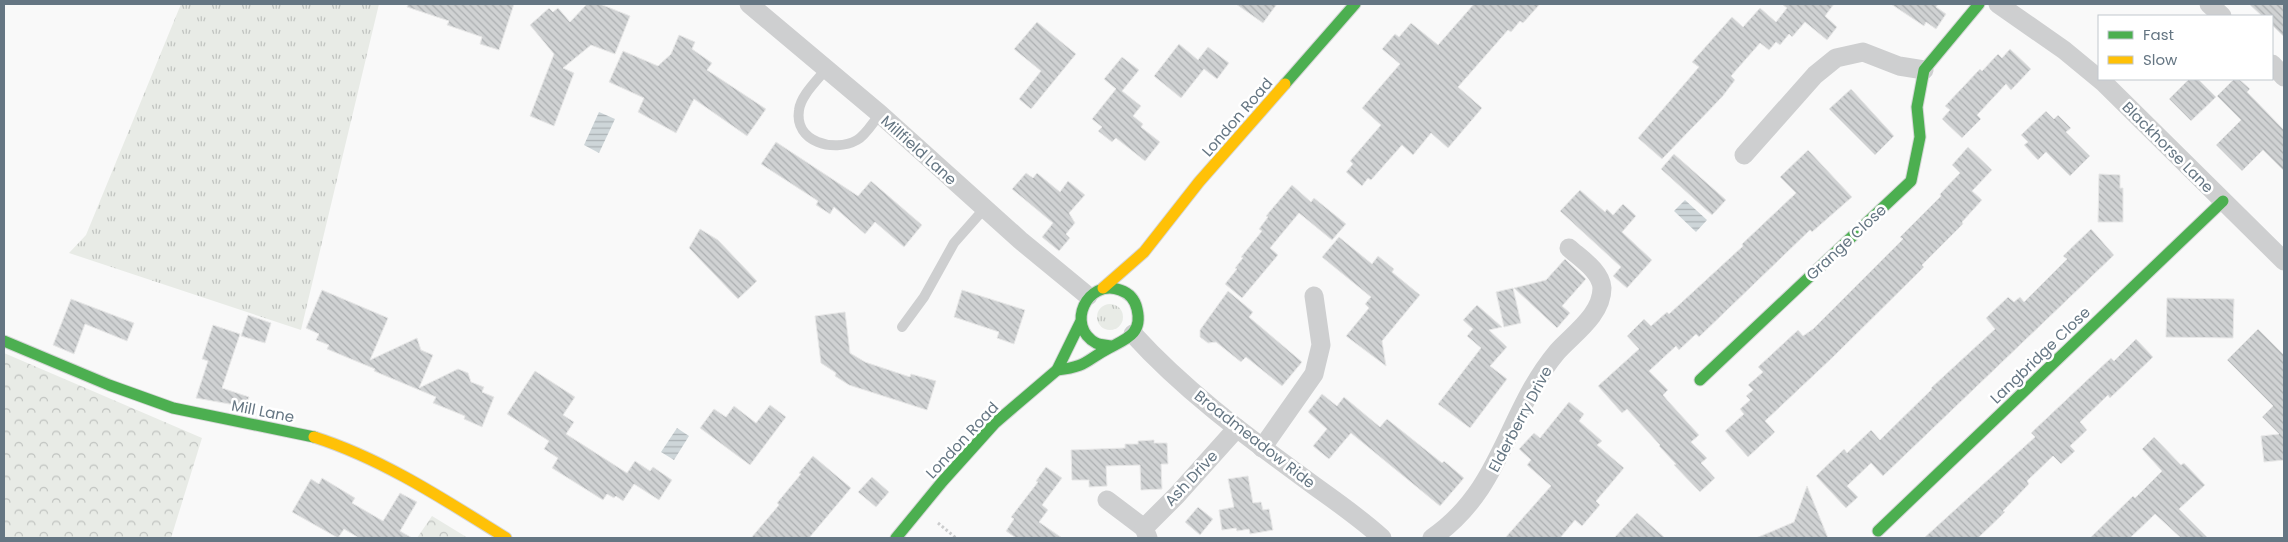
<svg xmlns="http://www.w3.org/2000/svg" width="2288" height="542" viewBox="0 0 2288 542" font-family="Poppins,sans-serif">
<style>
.grass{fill:url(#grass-tufts)}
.forest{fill:url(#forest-crowns)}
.water{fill:url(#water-rules)}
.building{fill:url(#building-back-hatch);stroke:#e8e8e8}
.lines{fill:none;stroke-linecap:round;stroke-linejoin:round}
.fast-casing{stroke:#d5d6d7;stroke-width:13}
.slow-casing{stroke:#d5d6d7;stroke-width:13}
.path{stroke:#cbcccd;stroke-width:3;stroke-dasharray:2.5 2.5;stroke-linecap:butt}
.lane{stroke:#cecfd0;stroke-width:10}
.street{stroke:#cecfd0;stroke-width:19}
.fast{stroke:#4caf50;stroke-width:11}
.slow{stroke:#ffc107;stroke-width:11}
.labels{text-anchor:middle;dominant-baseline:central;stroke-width:5;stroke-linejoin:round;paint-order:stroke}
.street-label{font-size:15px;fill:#657683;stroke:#fff}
</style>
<defs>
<pattern id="grass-tufts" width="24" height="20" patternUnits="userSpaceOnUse" patternTransform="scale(1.25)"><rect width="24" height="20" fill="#e8ebe6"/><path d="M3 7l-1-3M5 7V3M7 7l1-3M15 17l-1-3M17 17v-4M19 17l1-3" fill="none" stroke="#c0c3c0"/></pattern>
<pattern id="forest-crowns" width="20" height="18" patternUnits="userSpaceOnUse" patternTransform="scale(1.25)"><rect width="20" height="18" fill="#e8ebe6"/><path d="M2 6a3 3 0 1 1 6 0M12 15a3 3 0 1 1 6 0" fill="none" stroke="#c0c3c0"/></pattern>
<pattern id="water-rules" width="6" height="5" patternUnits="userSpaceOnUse" patternTransform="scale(1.25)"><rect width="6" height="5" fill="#ced6d9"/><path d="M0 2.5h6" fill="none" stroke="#abb2b5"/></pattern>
<pattern id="building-back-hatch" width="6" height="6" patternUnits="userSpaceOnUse" patternTransform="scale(1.25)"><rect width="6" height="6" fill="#d0d2d3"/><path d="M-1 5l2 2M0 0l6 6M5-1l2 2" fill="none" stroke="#acafb1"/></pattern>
</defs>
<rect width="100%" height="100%" fill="#f9f9f9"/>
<g class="grass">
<polygon points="181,4 379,4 301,330 69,253 86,235"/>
<circle cx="1110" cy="317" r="13"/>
</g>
<g class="forest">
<polygon points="4,353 202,438 171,538 4,538"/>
<polygon points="432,516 468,538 417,538"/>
</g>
<g class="water">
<polygon points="599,112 615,119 599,153 584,145"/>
<polygon points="1685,200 1707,220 1696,232 1674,211"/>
<polygon points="677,428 689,436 674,460 661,452"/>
</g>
<g class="building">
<polygon points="408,4 514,4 499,50 480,44 482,37 447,25 449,21 407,7"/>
<polygon points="587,4 600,4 630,16 615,54 591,45 563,68 574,73 554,126 530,116 554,54 530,25 549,8 553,12 558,8 570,22"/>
<polygon points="1236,4 1277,4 1263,23"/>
<polygon points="1474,4 1540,4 1523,23 1520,21 1511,32 1508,30 1458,87 1482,108 1448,148 1431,133 1413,155 1402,145 1371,180 1368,178 1362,186 1346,172 1353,164 1350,161 1381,125 1362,108 1400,64 1382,49 1395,34 1399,37 1411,23 1438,45"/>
<polygon points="1782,4 1834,4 1825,16 1837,27 1827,40 1805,22 1792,37 1789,34 1780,45 1776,42 1769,50 1760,43 1731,76 1735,80 1722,97 1662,159 1638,138 1699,67 1692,62 1732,17 1743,27 1760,8 1776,22 1787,8"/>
<polygon points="1891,4 1938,4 1936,7 1946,14 1936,29 1926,22 1924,26"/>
<polygon points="2249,4 2284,4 2284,37 2272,25 2272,16 2262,16"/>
<polygon points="1037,22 1076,54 1031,109 1019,99 1041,71 1014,49"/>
<polygon points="679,35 695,42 692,49 712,63 707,70 766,109 747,136 694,99 676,133 638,112 644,98 609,82 623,51 658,66 671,54"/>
<polygon points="1179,44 1198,60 1208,47 1229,63 1217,79 1204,69 1181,98 1154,76"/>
<polygon points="2010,49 2031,69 2011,90 2006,84 1977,115 1981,119 1962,138 1942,119 1950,110 1945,106 1980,69 1982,71 1998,54 2002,58"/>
<polygon points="1122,57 1139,70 1122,91 1141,106 1133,116 1143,124 1141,127 1160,142 1145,161 1116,138 1112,142 1098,131 1102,127 1092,119 1116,89 1104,79"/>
<polygon points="2189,79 2198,79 2216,97 2191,121 2169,99"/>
<polygon points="2234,79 2239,79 2250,89 2247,92 2284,130 2284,171 2263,150 2242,171 2216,145 2241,120 2217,96"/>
<polygon points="1851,89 1894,136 1875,155 1829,109"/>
<polygon points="2046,111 2054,119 2058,115 2071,128 2066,132 2090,156 2070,176 2046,152 2038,160 2024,145 2028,142 2021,135"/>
<polygon points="776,142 858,196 871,181 922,225 904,247 875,222 865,234 834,207 830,214 816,205 818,201 761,164"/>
<polygon points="1968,147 1992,170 1972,191 1982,200 1962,222 1963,224 1922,265 1924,267 1833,357 1765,421 1775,432 1748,457 1725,431 1744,414 1740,409 1750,400 1746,396 1753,390 1748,385 1763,372 1758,367 1798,330 1803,336 1813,329 1903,239 1900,237 1941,196 1940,194 1960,173 1952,165"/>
<polygon points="1808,150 1852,197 1812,232 1810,230 1699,337 1696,334 1679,350 1676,346 1649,371 1668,390 1663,395 1668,401 1699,435 1691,442 1707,458 1701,463 1715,478 1700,492 1674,465 1676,464 1659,446 1660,445 1627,409 1622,413 1598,386 1639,349 1627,336 1644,319 1651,326 1667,312 1669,314 1743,246 1742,244 1796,193 1780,177"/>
<polygon points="1674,154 1726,200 1712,215 1661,169"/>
<polygon points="1026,173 1033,178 1037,173 1060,192 1068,181 1085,195 1069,213 1075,223 1066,234 1070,238 1059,251 1042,237 1053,223 1012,189"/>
<polygon points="2099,174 2120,175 2120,188 2123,188 2123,222 2098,222"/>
<polygon points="1292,185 1311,202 1314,198 1346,224 1332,240 1299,213 1270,248 1278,255 1242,298 1225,284 1237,269 1235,268 1243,258 1241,257 1262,231 1259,229 1268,217 1266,216"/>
<polygon points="1580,190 1605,212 1607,209 1613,215 1623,204 1636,216 1622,232 1652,260 1627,288 1613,276 1621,267 1560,211"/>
<polygon points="700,229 718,240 757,281 738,299 689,248"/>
<polygon points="2091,229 2114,255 1883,476 1871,463 1847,486 1858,497 1846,508 1816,476 1844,449 1847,453 1871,430 1880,440 1932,389 1931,388 1995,329 1986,318 2008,297 2014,302 2020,297 2024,302 2067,259 2063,256"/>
<polygon points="1339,237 1372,264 1378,256 1394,269 1392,272 1420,295 1382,341 1386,366 1346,336 1369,308 1365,304 1371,297 1322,257"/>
<polygon points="1565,259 1586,279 1562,306 1570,313 1557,328 1514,288 1546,280"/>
<polygon points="1513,288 1521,323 1504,327 1496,292"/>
<polygon points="322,290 388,318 370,360 417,338 421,350 433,355 419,388 458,369 468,373 471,382 484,387 482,392 494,397 482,427 464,419 465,416 433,403 436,397 374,371 375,369 327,349 329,345 316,340 319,334 306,328"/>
<polygon points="962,290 1025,310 1014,344 997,338 999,332 954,317"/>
<polygon points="1228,291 1253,312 1249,317 1302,362 1282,386 1246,357 1241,362 1216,342 1208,343 1200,337 1200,330"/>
<polygon points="2167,298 2234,299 2233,338 2166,337"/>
<polygon points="71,299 134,323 127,341 85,324 74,354 53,345"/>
<polygon points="1477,305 1502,327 1489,330 1507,347 1490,366 1507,379 1470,428 1438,404 1481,348 1467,336 1473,329 1463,320"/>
<polygon points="845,312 850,353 865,362 910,377 911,374 936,381 927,410 849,385 835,376 836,373 821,363 815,316"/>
<polygon points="248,315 271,323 265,343 241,336"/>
<polygon points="213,325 240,334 222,388 249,397 246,407 196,398 208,361 202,359"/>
<polygon points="2258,329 2284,355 2284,460 2264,462 2261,436 2279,434 2262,417 2273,406 2227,360"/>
<polygon points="2136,339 2153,357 2110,398 2108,395 2080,422 2087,430 2070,446 2075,451 2061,464 2053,456 2027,481 2029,484 2003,511 2005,512 1978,538 1924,538 2035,437 2031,433 2083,384 2111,358 2114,361"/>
<polygon points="535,371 575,397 563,415 574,422 566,434 627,473 635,461 650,471 653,467 672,480 659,500 634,484 623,501 616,496 614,498 607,494 603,500 552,468 558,458 544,449 549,441 507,414"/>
<polygon points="1322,394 1337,406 1344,397 1380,427 1387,419 1442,463 1444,461 1464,478 1440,506 1351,433 1329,459 1313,446 1327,429 1308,412"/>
<polygon points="1569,402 1584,414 1579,421 1602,441 1597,445 1624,468 1596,501 1600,505 1582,526 1575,520 1560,538 1505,538 1551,486 1527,465 1531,460 1519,449 1534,433 1540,438"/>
<polygon points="770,405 786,417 750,465 700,428 714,409 726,417 734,406 756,423"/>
<polygon points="2154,437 2181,465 2184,463 2205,485 2179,509 2208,538 2181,538 2155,514 2130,538 2090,538 2133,496 2135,498 2162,471 2142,449"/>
<polygon points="1154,440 1154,443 1167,443 1168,464 1161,464 1162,489 1141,490 1140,465 1106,466 1107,486 1089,487 1089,480 1072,480 1071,450 1125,448 1125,444 1138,444 1138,441"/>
<polygon points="813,456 851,488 809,538 751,538 779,505 777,503 801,474 799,473"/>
<polygon points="1046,467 1062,478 1042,505 1048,510 1039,522 1062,538 1016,538 1006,531 1014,519 1011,517 1038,482 1036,481"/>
<polygon points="1248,476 1253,503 1261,502 1263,510 1269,509 1273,530 1250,534 1249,529 1237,531 1236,528 1222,530 1219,510 1234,507 1228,479"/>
<polygon points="872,477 889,492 876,507 858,492"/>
<polygon points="322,478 355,498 352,503 383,521 400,493 417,502 400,531 412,538 359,538 344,529 338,538 292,512 311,479 319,484"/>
<polygon points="1807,486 1828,538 1756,538 1794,522"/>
<polygon points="1198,507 1213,519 1200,535 1185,522"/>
<polygon points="1637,513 1665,538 1614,538"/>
</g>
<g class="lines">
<g class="fast-casing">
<g id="fast">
<polyline points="1285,84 1355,4"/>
<polyline points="4,341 109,385 173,408 314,437"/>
<path d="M1057,370C1087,367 1086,360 1109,348C1126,339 1143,334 1137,309C1135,300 1129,293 1120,290C1087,278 1065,326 1096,343C1100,345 1106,345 1111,346"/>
<polyline points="1700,380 1911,181 1920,137 1917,107 1924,70 1979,4"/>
<polyline points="1878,531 2223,201"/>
<polyline points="896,538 942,482 995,423 1057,370 1080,323"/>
</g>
</g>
<g class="slow-casing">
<g id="slow">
<polyline points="1103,288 1144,252 1199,182 1285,84"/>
<path d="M314,437C383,459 445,500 506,538"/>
</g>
</g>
<polyline class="path" points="938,523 956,538"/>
<g class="lane">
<path d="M826,69C817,81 801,95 799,110C794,142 834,153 857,140C866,135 873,122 880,114"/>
<polyline points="902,327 924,297 954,243 984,209"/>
</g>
<g class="street">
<polyline points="749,4 880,114 1020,240 1088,296"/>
<polyline points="1998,4 2064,50 2104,83 2284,261"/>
<polyline points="2209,4 2222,16"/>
<polyline points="2272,64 2284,77"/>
<polyline points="1744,155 1815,75 1836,58 1863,52 1899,66 1924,70"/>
<path d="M1133,334C1182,388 1242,433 1301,476C1329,497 1357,515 1382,538"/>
<polyline points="1262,448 1314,374 1321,345 1314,296"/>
<polyline points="1107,500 1144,528"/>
<polyline points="1148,538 1144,528 1177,495 1237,428"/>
<path d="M1432,538C1503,489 1506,413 1557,352C1573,334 1602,315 1602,288C1601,271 1580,258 1569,248"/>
</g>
<use href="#fast" class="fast"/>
<use href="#slow" class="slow"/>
</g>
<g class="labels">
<g class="street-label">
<text transform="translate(1237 117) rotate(-49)">London Road</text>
<text transform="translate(2168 147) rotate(45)">Blackhorse Lane</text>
<text transform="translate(919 150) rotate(42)">Millfield Lane</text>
<text transform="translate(1846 242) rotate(-43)">Grange Close</text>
<text transform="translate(2040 355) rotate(-44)">Langbridge Close</text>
<text transform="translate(263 411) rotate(11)">Mill Lane</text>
<text transform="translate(1520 419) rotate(-62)">Elderberry Drive</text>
<text transform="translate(1255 439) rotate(38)">Broadmeadow Ride</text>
<text transform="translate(962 440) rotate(-47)">London Road</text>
<text transform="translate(1191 478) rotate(-47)">Ash Drive</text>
</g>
</g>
<rect width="2288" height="542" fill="none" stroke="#657683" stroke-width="10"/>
<rect x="2098" y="15" width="175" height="65" fill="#ffffff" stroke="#c1c8cd"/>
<rect x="2108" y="31" width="25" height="8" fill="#4caf50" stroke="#c1c8cd"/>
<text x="2143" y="40" font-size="15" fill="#657683">Fast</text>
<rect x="2108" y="56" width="25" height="8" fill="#ffc107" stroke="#c1c8cd"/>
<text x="2143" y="65" font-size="15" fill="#657683">Slow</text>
</svg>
